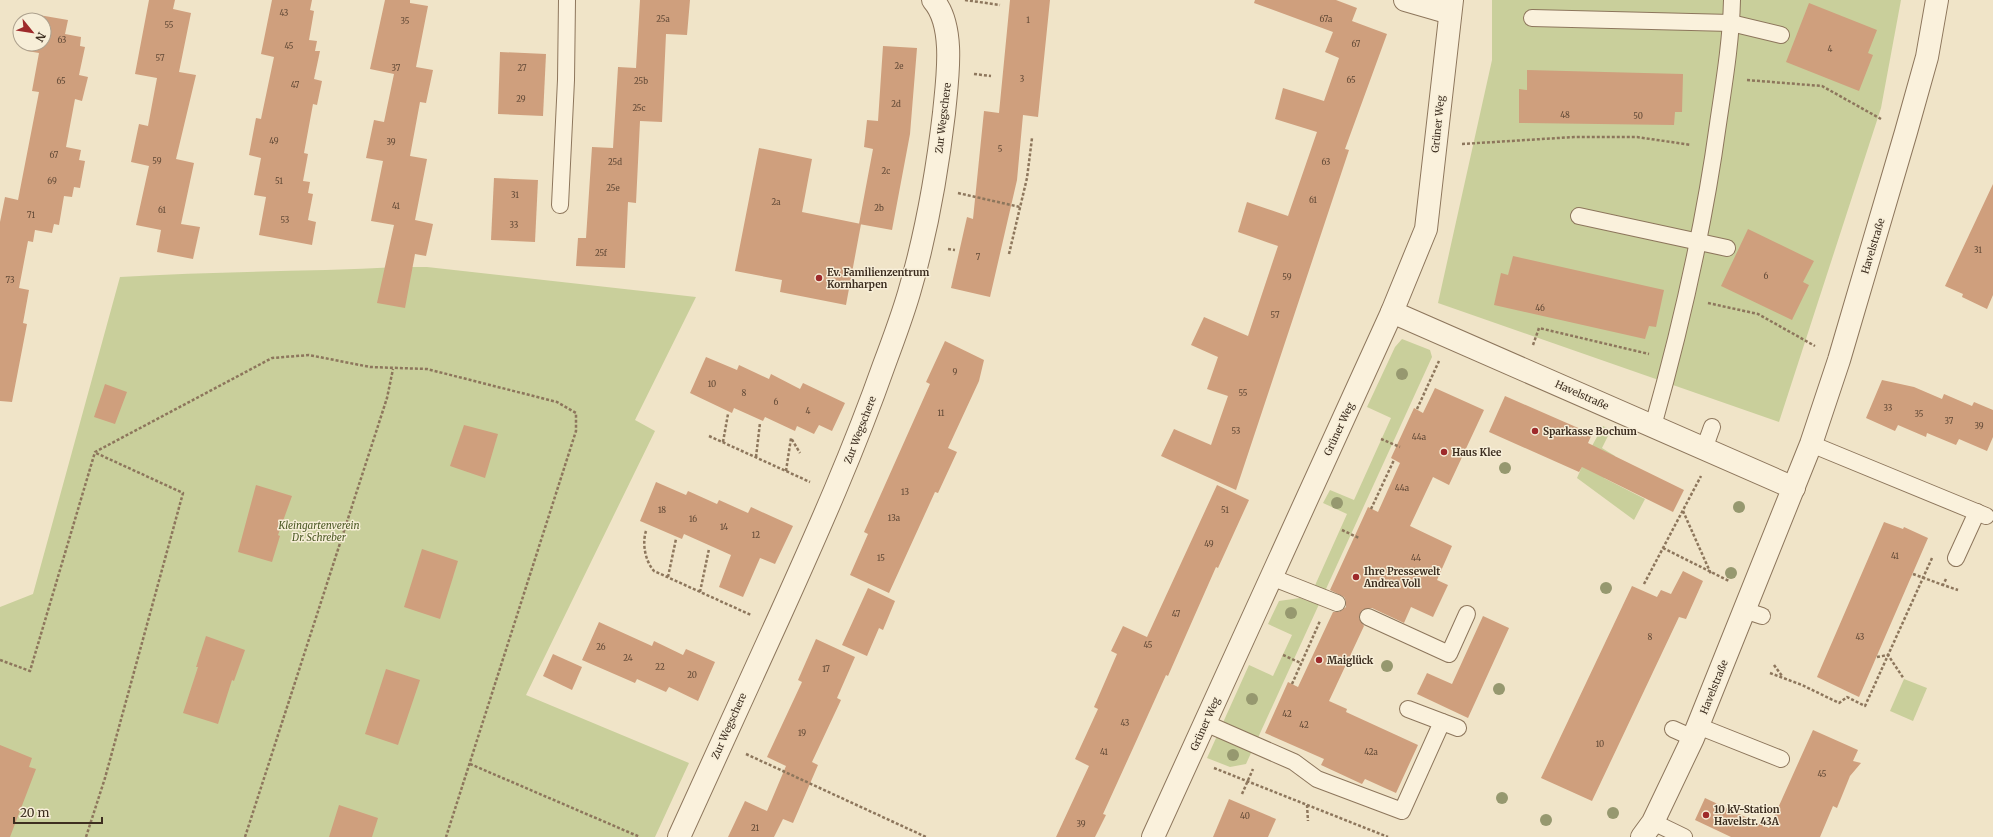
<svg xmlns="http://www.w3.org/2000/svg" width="1993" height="837" viewBox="0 0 1993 837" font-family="Merriweather,serif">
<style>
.green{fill:#c9cf9b}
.building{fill:#cf9f7d}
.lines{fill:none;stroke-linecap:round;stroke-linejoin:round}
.service-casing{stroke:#8d765c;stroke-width:18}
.minor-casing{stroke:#8d765c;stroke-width:24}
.path{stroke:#8d765c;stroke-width:2.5;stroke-dasharray:3 2;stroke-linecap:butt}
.service{stroke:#faf1dc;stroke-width:16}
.minor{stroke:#faf1dc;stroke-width:22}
.tree{fill:#96986f}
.poi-dot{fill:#9e2a2b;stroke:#f7eed8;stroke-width:1.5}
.labels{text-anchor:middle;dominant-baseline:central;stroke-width:3;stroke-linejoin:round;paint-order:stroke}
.number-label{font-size:8px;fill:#624a37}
.street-label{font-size:10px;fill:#3d2e20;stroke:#f7eed8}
.poi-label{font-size:10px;font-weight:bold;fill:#3d2e20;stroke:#f7eed8;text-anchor:start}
.park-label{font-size:10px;font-style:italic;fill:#4d5a26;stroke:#f7eed8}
</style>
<rect width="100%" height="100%" fill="#f0e4c8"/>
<g class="green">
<polygon points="1492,0 1901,0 1881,108 1779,422 1438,303 1492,60"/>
<path d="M398,267H427L696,297L635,420L655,431L526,695L689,763L655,837H0V607L33,594L120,277C213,271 305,272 398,267Z"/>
<polygon points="1402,339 1430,350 1432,357 1246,764 1230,767 1207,758 1249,665 1273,676 1292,635 1268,624 1279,601 1300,598 1308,601 1347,514 1323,503 1330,490 1354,500 1391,418 1367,407 1395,347"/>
<polygon points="1603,426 1611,430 1602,448 1615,456 1604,478 1645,499 1634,520 1577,478 1587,455"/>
<polygon points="1904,679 1927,688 1913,721 1890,711"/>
</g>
<g class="building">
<polygon points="149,0 175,0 173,9 191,13 179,72 196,75 176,159 194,163 181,224 200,227 193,259 157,252 161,230 136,225 149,166 131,162 139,124 148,126 157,78 135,74"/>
<polygon points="272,0 312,0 310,10 314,11 309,40 317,41 315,51 320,51 314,79 322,81 317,105 313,104 304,153 308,154 303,181 310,182 308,193 313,194 308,220 316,222 312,245 259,235 266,197 254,195 261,158 249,155 256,118 261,119 274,57 261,54"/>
<polygon points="385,0 410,0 410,3 428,6 416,67 433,70 426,103 420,102 410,156 427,159 415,220 433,224 426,256 415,254 405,308 377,303 394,225 371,221 383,161 366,158 374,120 384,122 394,74 370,69"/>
<polygon points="640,0 690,0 687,35 666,34 662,122 640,121 636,203 628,202 625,268 576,266 578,238 586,238 592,147 613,148 618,67 636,68"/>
<polygon points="1010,0 1050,0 1038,117 1023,115 1017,180 990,297 951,288 967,217 973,219 984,111 999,113"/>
<polygon points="1255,0 1336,0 1357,8 1352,21 1387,34 1345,149 1349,150 1236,490 1161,456 1174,429 1211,445 1228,396 1207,389 1218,357 1191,345 1204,317 1248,336 1278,246 1238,232 1247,202 1288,216 1317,132 1275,119 1283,88 1324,101 1339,58 1325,52 1333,32 1254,3"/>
<polygon points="1809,3 1877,30 1868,53 1873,55 1859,91 1786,62"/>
<polygon points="33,14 68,20 65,34 81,37 80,46 85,47 79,75 88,77 82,101 75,99 66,147 81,150 79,160 85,161 80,188 74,187 72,197 64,196 59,225 54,224 52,233 35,230 33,242 28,241 19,288 29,290 23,323 27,324 12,402 0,401 0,222 5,197 18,200 39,92 32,91 39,53 27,51 28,44 44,44 44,20 32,20"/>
<polygon points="883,46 917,48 910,134 892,230 859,224 873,149 864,147 867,120 878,121"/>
<polygon points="500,52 546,54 543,116 498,114"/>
<polygon points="1527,70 1683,74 1682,112 1675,112 1674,125 1519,123 1519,89 1527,90"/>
<polygon points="759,148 812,159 802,212 861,224 846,305 780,292 782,280 735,271"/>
<polygon points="494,178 538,180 535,242 491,240"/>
<polygon points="1993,184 1993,295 1987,309 1962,297 1963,294 1945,286"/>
<polygon points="1748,229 1814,261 1803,282 1809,285 1792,320 1721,286"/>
<polygon points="1513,256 1664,290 1656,327 1649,326 1645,339 1494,305 1501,273 1508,275"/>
<polygon points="945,341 984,360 979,381 948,448 957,452 938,493 935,492 889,593 850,575 868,534 864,532 930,384 926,382"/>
<polygon points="706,357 737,370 739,365 769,379 771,374 800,389 803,383 845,403 832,431 819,425 814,434 797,426 795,431 765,417 763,421 734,408 732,413 690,393"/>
<polygon points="1882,380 1914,387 1942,399 1944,394 1972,406 1974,402 1993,410 1993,437 1987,451 1959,439 1956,445 1927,433 1926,437 1898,425 1895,431 1866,418"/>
<polygon points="105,384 127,392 115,424 94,417"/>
<polygon points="1435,388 1484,410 1449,485 1433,477 1410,526 1452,546 1437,580 1448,585 1433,617 1411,607 1404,623 1372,608 1362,610 1359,618 1364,626 1329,701 1347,709 1346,712 1418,745 1396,793 1365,779 1362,784 1321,765 1324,759 1265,733 1288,682 1298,687 1333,612 1339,612 1346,607 1346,601 1344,597 1330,590 1368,507 1378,512 1400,463 1391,458 1414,408 1423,413"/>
<polygon points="1505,396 1592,434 1588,443 1684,490 1673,512 1582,467 1579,472 1489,432"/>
<polygon points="464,425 498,434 485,478 450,466"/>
<polygon points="656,482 686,495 688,491 717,504 719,500 748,513 751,507 793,526 775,564 760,558 743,597 719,587 731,555 684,534 682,539 640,521"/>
<polygon points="256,485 292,496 278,535 280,536 272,562 238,552"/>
<polygon points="1217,485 1249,500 1218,568 1216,567 1168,676 1166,675 1134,746 1103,814 1106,815 1095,837 1056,837 1089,766 1075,759 1098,709 1094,707 1117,654 1111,651 1123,626 1147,637"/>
<polygon points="1884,522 1903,529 1904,527 1928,538 1859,697 1817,677"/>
<polygon points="422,549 458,561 440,619 404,607"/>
<polygon points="1683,571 1703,581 1686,619 1679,617 1592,801 1541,778 1632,586 1657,597 1661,590 1671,594"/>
<polygon points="868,588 895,601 883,630 879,628 867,656 842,645"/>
<polygon points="1483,616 1509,628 1468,718 1417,694 1427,673 1452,684"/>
<polygon points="599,622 652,646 654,641 683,655 686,649 715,662 698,701 669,687 666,692 637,679 635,683 582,660"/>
<polygon points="206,636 245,650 234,681 232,680 218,724 183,713 198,667 196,667"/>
<polygon points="816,639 855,657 837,698 841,700 812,762 818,765 793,823 783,819 774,837 728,837 745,801 767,811 786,766 767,757 802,682 798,680"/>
<polygon points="553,654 582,667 572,690 543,676"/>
<polygon points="386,669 420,680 398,745 365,734"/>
<polygon points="1813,730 1858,750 1853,761 1861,763 1850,776 1837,808 1833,806 1820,837 1731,837 1695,820 1705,798 1769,828"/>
<polygon points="0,745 32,758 29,767 36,769 10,837 0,837"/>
<polygon points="1229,799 1276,819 1268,837 1213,837"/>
<polygon points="339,805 378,818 372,837 329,837"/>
</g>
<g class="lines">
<g class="service-casing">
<g id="service">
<polyline points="1532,18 1731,23 1781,35"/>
<polyline points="560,205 566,80 567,0"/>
<polyline points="1579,216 1727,248"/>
<path d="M1653,426C1681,327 1704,226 1718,124C1724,83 1731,42 1732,0"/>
<polyline points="1811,444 1986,516"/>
<polyline points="1704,449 1712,427"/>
<polyline points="1956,558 1977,512"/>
<polyline points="1271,577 1337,603"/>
<polyline points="1744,610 1762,616"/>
<polyline points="1368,617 1449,654 1467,614"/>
<polyline points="1408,709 1458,728"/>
<polyline points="1205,723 1294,762 1317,779 1402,811 1442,722"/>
<polyline points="1698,726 1781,759"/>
<polyline points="1673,729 1693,738"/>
<polyline points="1653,822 1684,837"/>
</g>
</g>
<g class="minor-casing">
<g id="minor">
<polyline points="1405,0 1450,13"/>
<polyline points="1392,312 1794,488"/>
<path d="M679,837C713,762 747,687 781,613C818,531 854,450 884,365C893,341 902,317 909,293C926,235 937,173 944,113C947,81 956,26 933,0"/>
<polyline points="1153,837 1392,312 1426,229 1452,0"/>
<polyline points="1642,837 1653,822 1693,738 1811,444 1839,360 1906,132 1927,57 1937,0"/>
</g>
</g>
<g class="path">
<polyline points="965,0 1000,5"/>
<polyline points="974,74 991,76"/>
<polyline points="1747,80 1822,86 1881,119"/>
<polyline points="1462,144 1574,137 1637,137 1691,145"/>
<polyline points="958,193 1020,207"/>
<polyline points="948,249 955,250"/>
<polyline points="1009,254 1027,178 1032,138"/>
<polyline points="1708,303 1758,314 1815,346"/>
<polyline points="1533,345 1539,328 1649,354"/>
<polyline points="1417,409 1439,361"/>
<polyline points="709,436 810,482"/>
<polyline points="1381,439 1400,447"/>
<polyline points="723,442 728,414"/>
<polyline points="756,457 760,423"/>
<polyline points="786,471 791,438 800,453"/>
<polyline points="1371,509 1394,460"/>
<polyline points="1683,511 1711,574"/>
<polyline points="1342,530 1359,538"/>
<path d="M646,531C642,543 645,561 654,571L751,615"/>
<polyline points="1663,548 1729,581"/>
<polyline points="1913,574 1943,585"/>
<polyline points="668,577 676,539"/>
<polyline points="1946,579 1943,585 1958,590"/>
<polyline points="1644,584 1701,476"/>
<polyline points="700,592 709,549"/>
<polyline points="1283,655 1301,663"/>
<polyline points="1877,657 1888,655 1904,679"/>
<polyline points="0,660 30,671 95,452 272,358 309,355 370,367 427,369 557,402 576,413 576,431 446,837"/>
<polyline points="1774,665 1782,676"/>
<polyline points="1770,673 1802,685 1839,703 1847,697 1865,706 1932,558"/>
<polyline points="1292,684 1320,621"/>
<polyline points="746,754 926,837"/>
<polyline points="470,764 640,837"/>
<polyline points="1214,768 1388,837"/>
<polyline points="1242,794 1253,769"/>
<polyline points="1307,805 1308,821"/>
<polyline points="86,837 105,778 183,493 96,453"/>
<polyline points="245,837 387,398 393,369"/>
</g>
<use href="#service" class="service"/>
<use href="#minor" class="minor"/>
</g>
<g class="tree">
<circle cx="1402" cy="374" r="6"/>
<circle cx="1505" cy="468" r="6"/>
<circle cx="1337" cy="503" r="6"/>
<circle cx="1739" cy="507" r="6"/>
<circle cx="1731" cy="573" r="6"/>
<circle cx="1606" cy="588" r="6"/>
<circle cx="1291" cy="613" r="6"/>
<circle cx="1387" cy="666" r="6"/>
<circle cx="1499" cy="689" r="6"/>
<circle cx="1252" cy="699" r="6"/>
<circle cx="1233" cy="755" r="6"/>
<circle cx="1502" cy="798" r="6"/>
<circle cx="1613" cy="813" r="6"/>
<circle cx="1546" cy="820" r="6"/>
</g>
<g class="poi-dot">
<circle cx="819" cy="278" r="4"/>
<circle cx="1535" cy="431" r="4"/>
<circle cx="1444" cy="452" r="4"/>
<circle cx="1356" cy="577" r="4"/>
<circle cx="1319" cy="660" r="4"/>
<circle cx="1706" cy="815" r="4"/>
</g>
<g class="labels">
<g class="number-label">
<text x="284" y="13">43</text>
<text x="663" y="19">25a</text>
<text x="1326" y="19">67a</text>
<text x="1028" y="20">1</text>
<text x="405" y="21">35</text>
<text x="169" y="25">55</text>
<text x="62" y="40">63</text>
<text x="1356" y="44">67</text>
<text x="289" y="46">45</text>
<text x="1830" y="49">4</text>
<text x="160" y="58">57</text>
<text x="899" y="66">2e</text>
<text x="396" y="68">37</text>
<text x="522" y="68">27</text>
<text x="1022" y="79">3</text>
<text x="1351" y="80">65</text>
<text x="61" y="81">65</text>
<text x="641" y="81">25b</text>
<text x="295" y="85">47</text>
<text x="521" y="99">29</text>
<text x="896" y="104">2d</text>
<text x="639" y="108">25c</text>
<text x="1565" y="115">48</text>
<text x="1638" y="116">50</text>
<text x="274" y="141">49</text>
<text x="391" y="142">39</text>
<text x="1000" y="149">5</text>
<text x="54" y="155">67</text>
<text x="157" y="161">59</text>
<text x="615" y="162">25d</text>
<text x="1326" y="162">63</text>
<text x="886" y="171">2c</text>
<text x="52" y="181">69</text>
<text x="279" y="181">51</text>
<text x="613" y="188">25e</text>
<text x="515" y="195">31</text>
<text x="1313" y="200">61</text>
<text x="776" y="202">2a</text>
<text x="396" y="206">41</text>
<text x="879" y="208">2b</text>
<text x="162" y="210">61</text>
<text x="31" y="215">71</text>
<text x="285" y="220">53</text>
<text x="514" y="225">33</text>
<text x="1978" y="250">31</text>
<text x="601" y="253">25f</text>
<text x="978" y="257">7</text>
<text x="1766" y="276">6</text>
<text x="1287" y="277">59</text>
<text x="10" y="280">73</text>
<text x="1540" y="308">46</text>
<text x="1275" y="315">57</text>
<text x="955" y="372">9</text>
<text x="712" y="384">10</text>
<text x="744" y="393">8</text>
<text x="1243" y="393">55</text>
<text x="776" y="402">6</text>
<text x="1888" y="408">33</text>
<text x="808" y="411">4</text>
<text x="941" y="413">11</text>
<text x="1919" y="414">35</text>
<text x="1949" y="421">37</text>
<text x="1979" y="426">39</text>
<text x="1236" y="431">53</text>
<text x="1419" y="437">44a</text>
<text x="1402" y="488">44a</text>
<text x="905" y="492">13</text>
<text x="662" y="510">18</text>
<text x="1225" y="510">51</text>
<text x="894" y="518">13a</text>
<text x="693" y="519">16</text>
<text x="724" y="527">14</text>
<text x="756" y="535">12</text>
<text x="1209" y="544">49</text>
<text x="1895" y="556">41</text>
<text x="881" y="558">15</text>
<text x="1416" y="558">44</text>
<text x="1176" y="614">47</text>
<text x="1650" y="637">8</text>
<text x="1860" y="637">43</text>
<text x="1148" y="645">45</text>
<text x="601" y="647">26</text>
<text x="628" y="658">24</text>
<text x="660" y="667">22</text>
<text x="826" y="669">17</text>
<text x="692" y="675">20</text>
<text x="1287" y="714">42</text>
<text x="1125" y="723">43</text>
<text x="1304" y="725">42</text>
<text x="802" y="733">19</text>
<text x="1600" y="744">10</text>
<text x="1104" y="752">41</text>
<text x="1371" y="752">42a</text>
<text x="1822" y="774">45</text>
<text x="1245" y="816">40</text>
<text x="1081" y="824">39</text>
<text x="755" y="828">21</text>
</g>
<g class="street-label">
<text transform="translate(943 118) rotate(-83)">Zur Wegschere</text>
<text transform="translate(1438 124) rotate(-84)">Grüner Weg</text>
<text transform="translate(1873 246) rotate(-73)">Havelstraße</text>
<text transform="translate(1582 395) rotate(24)">Havelstraße</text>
<text transform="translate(1339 429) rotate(-65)">Grüner Weg</text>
<text transform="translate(860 430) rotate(-69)">Zur Wegschere</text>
<text transform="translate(1714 687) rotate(-68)">Havelstraße</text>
<text transform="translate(1205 724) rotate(-66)">Grüner Weg</text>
<text transform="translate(729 726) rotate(-66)">Zur Wegschere</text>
</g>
<g class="poi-label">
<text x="827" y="272">Ev. Familienzentrum<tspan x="827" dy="12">Kornharpen</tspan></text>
<text x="1543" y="431">Sparkasse Bochum</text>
<text x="1452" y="452">Haus Klee</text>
<text x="1364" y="571">Ihre Pressewelt<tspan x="1364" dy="12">Andrea Voll</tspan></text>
<text x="1327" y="660">Maiglück</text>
<text x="1714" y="809">10 kV-Station<tspan x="1714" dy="12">Havelstr. 43A</tspan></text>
</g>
<g class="park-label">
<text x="319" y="525">Kleingartenverein<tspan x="319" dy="12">Dr. Schreber</tspan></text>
</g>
</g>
<g transform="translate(32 32) rotate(120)"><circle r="19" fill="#f7eed8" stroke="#ada18e"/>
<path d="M0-3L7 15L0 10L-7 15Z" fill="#9e2a2b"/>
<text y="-6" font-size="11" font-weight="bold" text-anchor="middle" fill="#3d2e20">N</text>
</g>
<path d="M14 817v6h88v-6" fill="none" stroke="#3d2e20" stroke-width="2"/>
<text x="20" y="817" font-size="12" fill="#3d2e20" stroke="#f7eed8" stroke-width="3" paint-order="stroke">20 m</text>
</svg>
